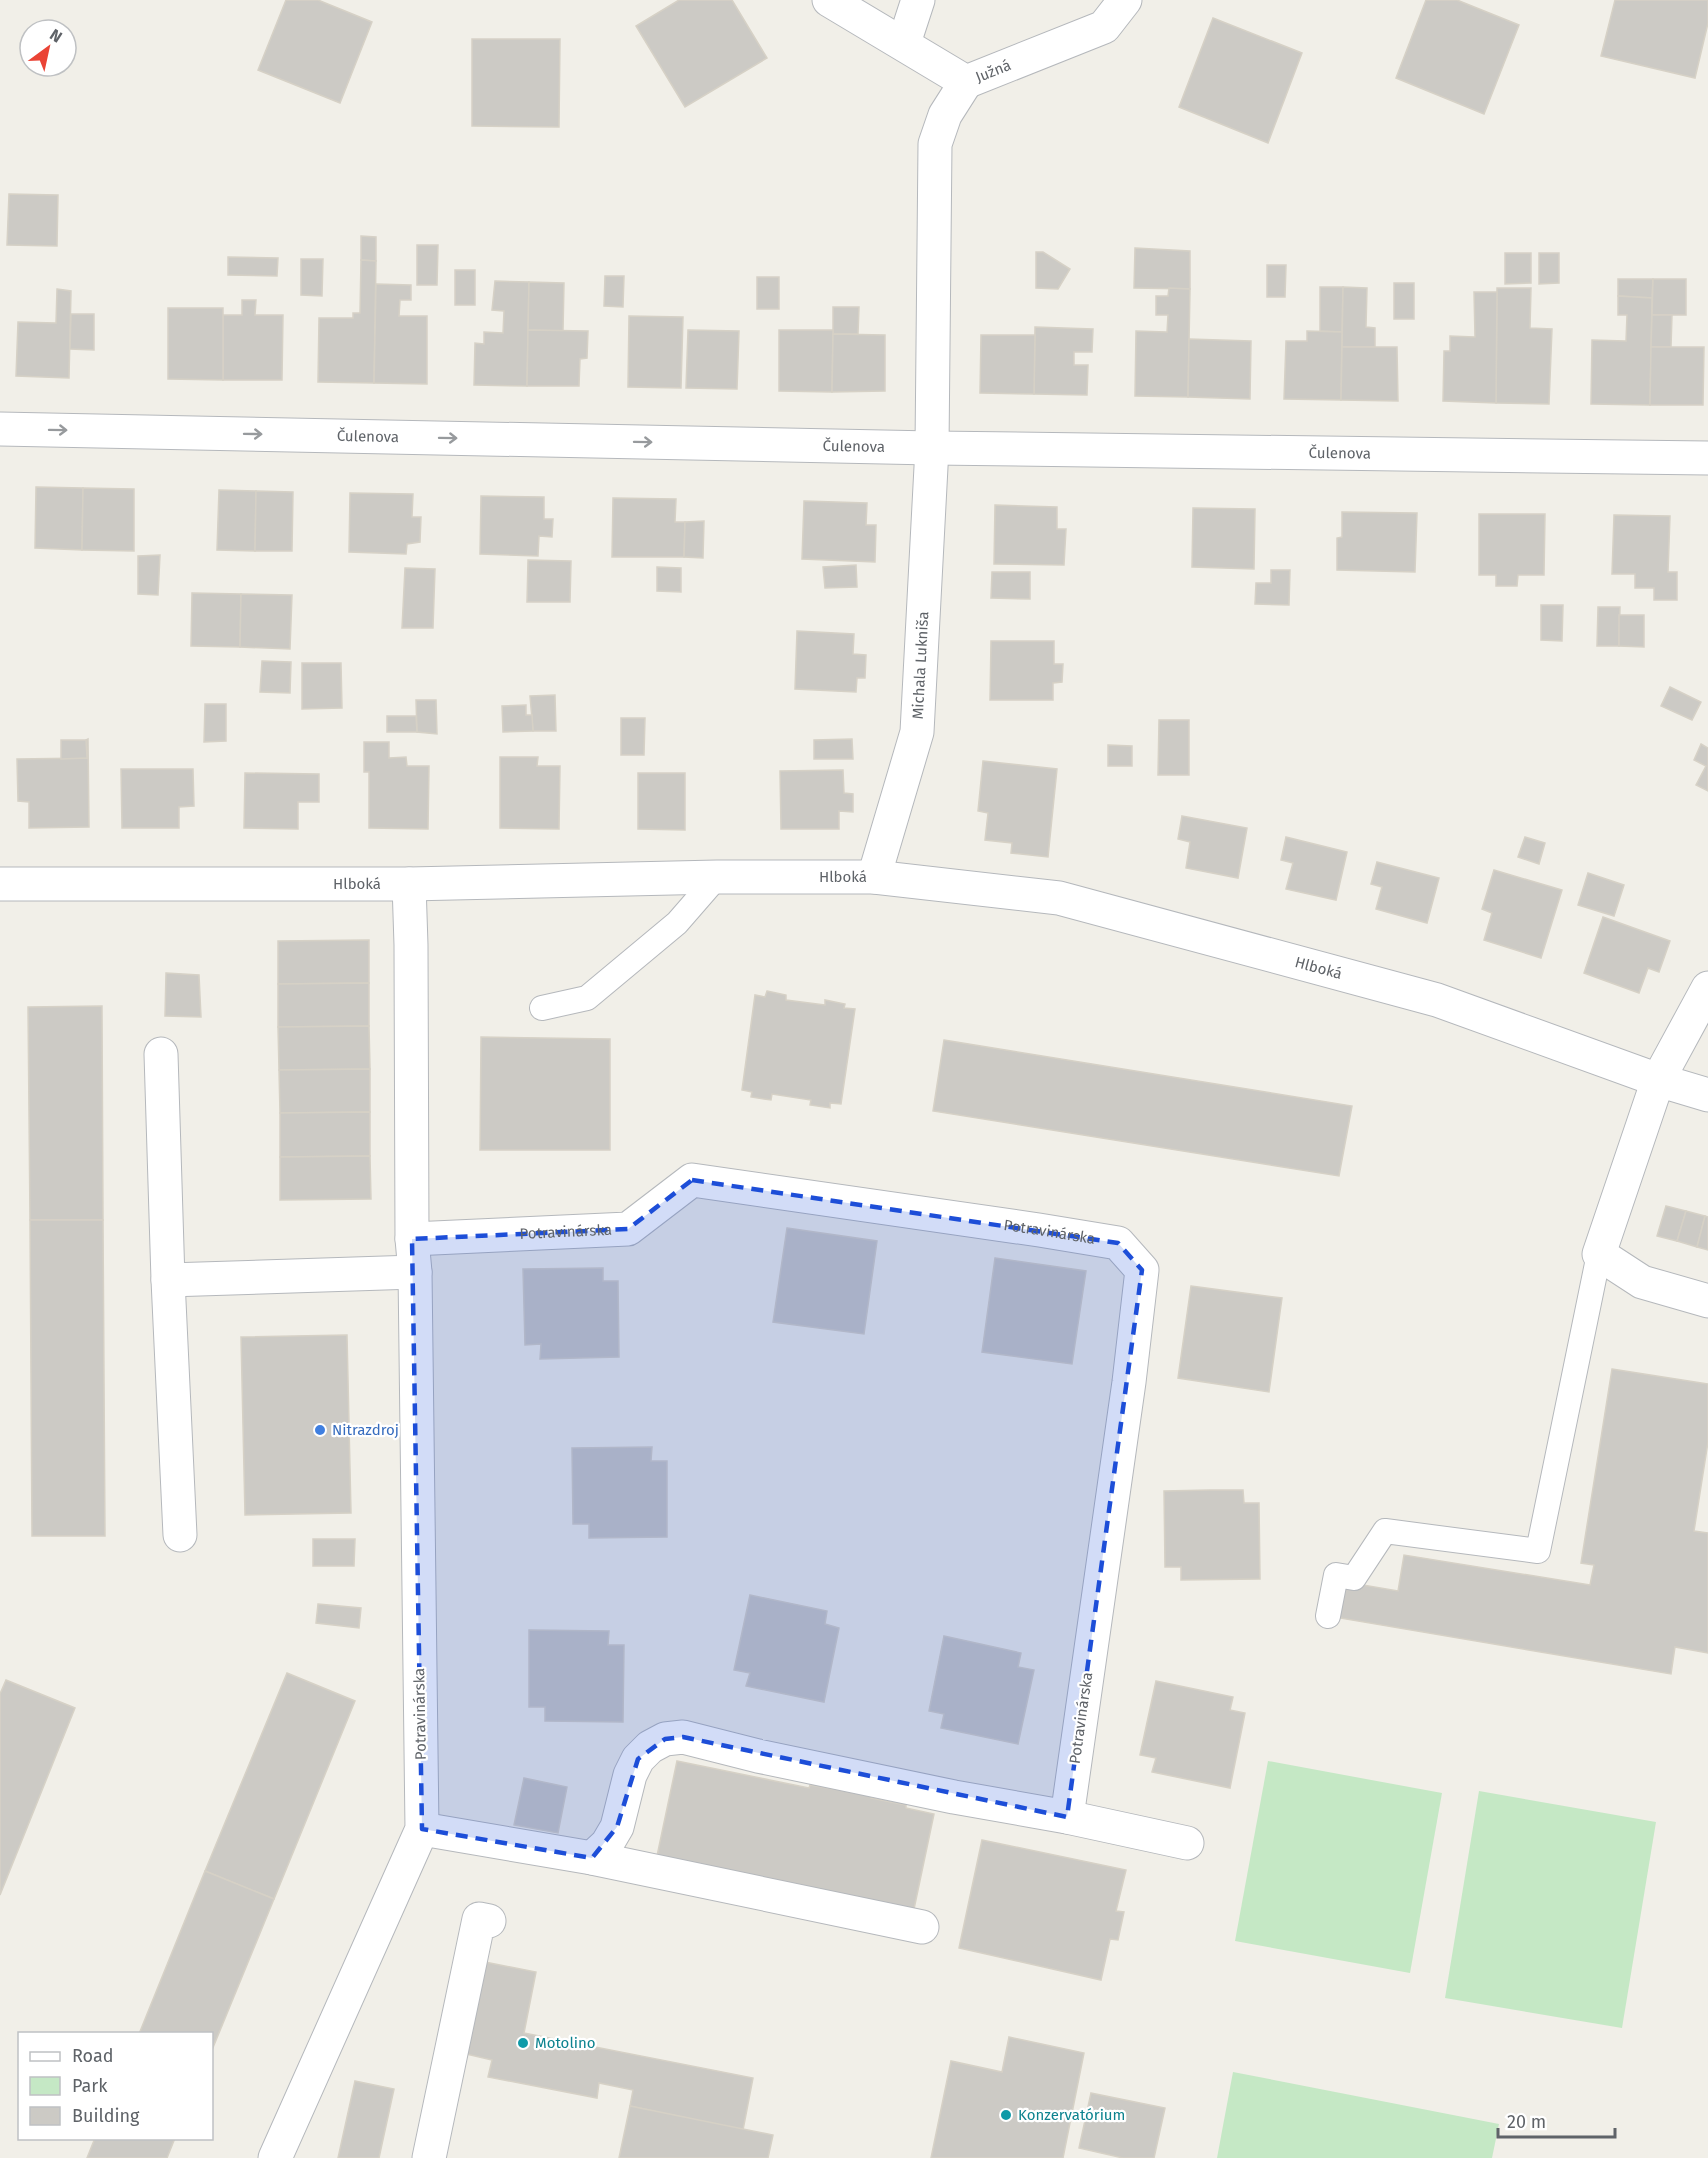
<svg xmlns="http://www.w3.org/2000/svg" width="1708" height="2158" viewBox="0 0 1708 2158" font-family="'Fira Sans',sans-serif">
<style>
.green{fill:#c5e8c5}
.building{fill:#cccac5;stroke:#d6d1c6;stroke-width:1.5}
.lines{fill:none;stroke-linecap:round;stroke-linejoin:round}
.service-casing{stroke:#b5b8bc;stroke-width:26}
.minor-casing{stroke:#b5b8bc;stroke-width:35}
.service{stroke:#fff;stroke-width:24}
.minor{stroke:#fff;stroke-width:33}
.oneway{stroke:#979a9d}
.marked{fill:#1d4ed8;fill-opacity:0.2;stroke:#1d4ed8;stroke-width:4.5;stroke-dasharray:12 8;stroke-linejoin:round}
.shop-dot{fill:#3f7fe0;stroke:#fff;stroke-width:2}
.culture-dot{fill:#0f9aa8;stroke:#fff;stroke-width:2}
.labels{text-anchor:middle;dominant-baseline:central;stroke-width:4.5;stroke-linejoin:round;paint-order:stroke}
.street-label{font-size:15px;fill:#5f6368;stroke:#fff}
.shop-label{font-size:15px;fill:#366cbe;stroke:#fff;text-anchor:start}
.culture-label{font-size:15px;fill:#0d838f;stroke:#fff;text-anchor:start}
</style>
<rect width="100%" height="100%" fill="#f1efe8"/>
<g class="green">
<polygon points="1268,1761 1442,1793 1410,1973 1235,1941"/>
<polygon points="1479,1791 1656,1822 1622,2028 1445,1998"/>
<polygon points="1233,2072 1499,2124 1492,2158 1217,2158"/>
</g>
<g class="building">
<polygon points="286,0 318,0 372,22 340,103 258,70"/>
<polygon points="679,0 732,0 767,58 685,107 636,26"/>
<polygon points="1426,0 1457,0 1519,25 1484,114 1396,78"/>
<polygon points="1615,0 1708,0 1708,23 1695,78 1601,56"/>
<polygon points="1213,18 1302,53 1268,143 1179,107"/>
<polygon points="472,39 560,39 559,127 472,126"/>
<polygon points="9,194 58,195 57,246 7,245"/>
<polygon points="361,236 376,237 376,261 361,260"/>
<polygon points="417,245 438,245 437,285 417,285"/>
<polygon points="1135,248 1190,251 1190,289 1134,288"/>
<polygon points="1036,252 1043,252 1070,269 1058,289 1036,288"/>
<polygon points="1505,253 1531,253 1531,283 1505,284"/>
<polygon points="1539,253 1559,253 1559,283 1539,284"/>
<polygon points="228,257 278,258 277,276 228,275"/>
<polygon points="301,259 323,259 322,296 301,295"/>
<polygon points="361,260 376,261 374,383 318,382 319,318 353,318 353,313 360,313"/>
<polygon points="1267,265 1286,265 1285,297 1267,297"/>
<rect x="455" y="270" width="20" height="35"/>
<polygon points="605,276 624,276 623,307 604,306"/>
<rect x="757" y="277" width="22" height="32"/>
<polygon points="1618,279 1653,279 1652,298 1618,296"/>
<polygon points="1653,279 1686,279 1686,315 1652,315"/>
<polygon points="495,281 529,282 527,386 474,385 475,343 484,344 484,332 503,333 504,311 492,310"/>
<polygon points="529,282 564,283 563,331 528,330"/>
<rect x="1394" y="283" width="20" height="36"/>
<polygon points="376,284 411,285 411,300 400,300 399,316 427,316 427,384 374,383"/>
<polygon points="1320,287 1343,287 1342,332 1320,331"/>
<polygon points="1343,287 1367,288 1366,327 1375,328 1375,347 1342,347"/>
<polygon points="1169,288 1190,289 1188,397 1135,396 1136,331 1167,332 1168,315 1156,315 1156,296 1168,296"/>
<polygon points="1497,288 1531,288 1530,328 1552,329 1549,404 1496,403"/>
<polygon points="57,289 71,291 69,378 16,376 18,322 56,323"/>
<polygon points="1474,292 1497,292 1496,403 1443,401 1444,351 1450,351 1450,336 1475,337"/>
<polygon points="1618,296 1652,298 1650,405 1591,404 1592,340 1626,341 1627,315 1618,315"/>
<polygon points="242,300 256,300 255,315 283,315 282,380 223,380 223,315 242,315"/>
<polygon points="833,307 859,307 858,334 833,334"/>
<polygon points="168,308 223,308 223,380 168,379"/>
<polygon points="71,314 94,314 94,350 70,349"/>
<polygon points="1652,315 1672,315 1671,347 1651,347"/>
<polygon points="629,316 683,317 681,388 628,387"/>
<polygon points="1035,327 1093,329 1092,352 1074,352 1074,365 1088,365 1087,395 1034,394"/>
<polygon points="528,330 588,331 587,358 580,359 579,386 527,386"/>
<polygon points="688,330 739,331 737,389 686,388"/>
<polygon points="779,330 833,330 832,392 779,391"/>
<polygon points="1307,331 1342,332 1341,400 1284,399 1286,341 1307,341"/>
<polygon points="833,334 885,335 885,391 832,392"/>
<polygon points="981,335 1035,335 1034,394 980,393"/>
<polygon points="1189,339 1251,341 1250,399 1188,397"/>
<polygon points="1342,347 1397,347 1398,401 1341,400"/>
<polygon points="1651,347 1704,347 1703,405 1650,405"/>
<polygon points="36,487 83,488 82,550 35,548"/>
<polygon points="83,488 134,489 134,551 82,550"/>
<polygon points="219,490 256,491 255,551 217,550"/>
<polygon points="256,491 293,492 292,551 255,551"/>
<polygon points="350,493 413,494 412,517 421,517 420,542 407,544 406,554 349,552"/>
<polygon points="481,496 544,497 544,519 553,519 552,537 539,536 538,556 480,554"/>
<polygon points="613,498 676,499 675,522 685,522 684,557 612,557"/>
<polygon points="804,501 867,503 866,525 876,525 875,562 802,559"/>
<polygon points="995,505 1057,507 1057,529 1066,529 1064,565 994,564"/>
<polygon points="1193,508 1255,509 1254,569 1192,567"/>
<polygon points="1342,512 1417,513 1415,572 1337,570 1337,538 1342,537"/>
<polygon points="1479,514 1545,514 1544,575 1518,575 1517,586 1496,586 1496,575 1479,575"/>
<polygon points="1614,515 1670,516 1668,572 1677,572 1677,600 1654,600 1654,588 1635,588 1635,574 1612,574"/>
<polygon points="704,521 703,558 684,557 685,522"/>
<polygon points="160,555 158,595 138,594 138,556"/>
<polygon points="528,560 571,561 570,602 527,602"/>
<polygon points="856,565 857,587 825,588 823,567"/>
<polygon points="657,567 681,568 681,592 657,591"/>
<polygon points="405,568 435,569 433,628 402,628"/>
<polygon points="1271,570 1290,570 1289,605 1255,604 1256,583 1271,583"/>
<polygon points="992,572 1030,572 1030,599 991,598"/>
<polygon points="192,593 241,594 240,647 191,646"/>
<polygon points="241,594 292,595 290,649 240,647"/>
<polygon points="1541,605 1563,605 1562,641 1541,640"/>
<polygon points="1598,607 1620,607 1619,646 1597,646"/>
<polygon points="1619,615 1644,615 1644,647 1619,646"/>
<polygon points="797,631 854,634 853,654 866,655 865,678 857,678 856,692 795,689"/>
<polygon points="991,641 1054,641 1054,664 1063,664 1062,682 1053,683 1053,700 990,700"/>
<polygon points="262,661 291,662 290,693 260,692"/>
<polygon points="302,663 341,663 342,708 302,709"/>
<polygon points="1670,687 1701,702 1692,720 1661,706"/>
<polygon points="555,695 556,731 533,731 530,696"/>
<polygon points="416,700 436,700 437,734 417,732"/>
<polygon points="205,704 226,704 226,741 204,742"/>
<polygon points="526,705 526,715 532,715 533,731 503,732 502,706"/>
<polygon points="387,716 416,716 417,732 387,732"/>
<polygon points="621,718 645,718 644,755 621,755"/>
<polygon points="1159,720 1189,720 1189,775 1158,775"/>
<polygon points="88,739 89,827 29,828 29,802 18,801 17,759 87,758 86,740"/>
<polygon points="852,739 853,759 814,759 814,740"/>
<polygon points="61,740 86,740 87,758 61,759"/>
<polygon points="364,742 389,742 389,758 406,757 407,766 429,766 428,829 369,828 369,772 364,772"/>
<polygon points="1701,744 1708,748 1708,791 1696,785 1706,766 1694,760"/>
<polygon points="1108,745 1132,746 1132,766 1108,766"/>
<polygon points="500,757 538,757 537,766 560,766 559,829 500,828"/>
<polygon points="983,761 1057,769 1048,857 1011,853 1012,843 985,840 988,813 978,811"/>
<polygon points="121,769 193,769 194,806 179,807 179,828 122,828"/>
<polygon points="843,770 844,793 853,794 853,812 839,811 839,829 781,829 780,771"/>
<polygon points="245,773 319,774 319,802 298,802 298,829 244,828"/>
<polygon points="638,773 685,773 685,830 638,829"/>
<polygon points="1182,816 1247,828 1238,878 1186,868 1190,842 1178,839"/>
<polygon points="1286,837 1347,852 1336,900 1286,889 1293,863 1281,860"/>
<polygon points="1525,837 1545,843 1539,864 1518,857"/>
<polygon points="1377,862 1439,878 1427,923 1376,909 1382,887 1371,884"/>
<polygon points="1494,870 1562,890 1541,958 1484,940 1492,913 1482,909"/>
<polygon points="1588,873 1624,885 1614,916 1578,905"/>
<polygon points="1603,917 1670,941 1659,972 1648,968 1639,993 1584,973"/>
<polygon points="369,940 369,983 278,984 278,941"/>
<polygon points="166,973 199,975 201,1017 165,1016"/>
<polygon points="369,983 369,1026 278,1027 278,984"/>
<polygon points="767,991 786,995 786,1000 825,1005 825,1000 845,1004 844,1008 855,1009 841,1104 830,1103 830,1108 810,1105 811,1100 772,1094 771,1100 751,1097 752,1092 742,1090 755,995 765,997"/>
<polygon points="102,1006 103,1220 30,1220 28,1007"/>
<polygon points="369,1026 370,1069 279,1070 278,1027"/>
<polygon points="481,1037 610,1039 610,1150 480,1150"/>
<polygon points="944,1040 1352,1106 1339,1176 933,1111"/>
<polygon points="370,1069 370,1112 280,1113 279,1070"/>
<polygon points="370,1112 370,1156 280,1157 280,1113"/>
<polygon points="370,1156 371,1199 280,1200 280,1157"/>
<polygon points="1666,1206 1686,1211 1677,1241 1657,1236"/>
<polygon points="1686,1211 1705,1216 1697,1247 1677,1241"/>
<polygon points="1705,1216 1708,1217 1708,1250 1697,1247"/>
<polygon points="30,1220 103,1220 105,1536 32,1536"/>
<polygon points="787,1228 877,1241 864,1334 773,1322"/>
<polygon points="995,1258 1086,1271 1072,1364 982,1352"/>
<polygon points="603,1268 603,1281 618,1281 619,1357 540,1359 541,1344 525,1345 523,1269"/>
<polygon points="1191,1286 1282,1298 1269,1392 1178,1378"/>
<polygon points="347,1335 351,1513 245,1515 241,1337"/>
<polygon points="1612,1369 1708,1384 1708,1442 1694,1531 1708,1533 1708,1653 1675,1647 1671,1674 1334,1617 1340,1581 1398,1591 1404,1555 1590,1585 1594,1565 1581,1563"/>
<polygon points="652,1447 651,1461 667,1461 667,1537 589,1538 589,1524 573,1524 572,1448"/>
<polygon points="1210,1490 1243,1490 1244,1503 1259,1503 1260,1579 1181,1580 1181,1567 1165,1567 1164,1491"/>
<polygon points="313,1539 355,1539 354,1566 313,1566"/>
<polygon points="750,1595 827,1611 825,1624 839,1628 824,1702 746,1686 750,1673 734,1670"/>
<polygon points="318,1604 361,1608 359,1628 316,1623"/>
<polygon points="529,1630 609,1631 608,1645 624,1645 623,1722 545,1721 545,1707 529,1707"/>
<polygon points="944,1636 1021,1653 1018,1667 1034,1670 1018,1744 941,1728 944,1714 929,1711"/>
<polygon points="287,1673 355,1701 274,1899 205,1871"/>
<polygon points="6,1680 75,1708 0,1895 0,1694"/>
<polygon points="1156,1681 1233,1697 1230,1710 1245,1713 1230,1788 1152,1772 1156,1758 1140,1755"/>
<polygon points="677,1761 809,1788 810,1785 872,1796 871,1798 906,1805 906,1808 934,1814 914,1909 657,1856"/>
<polygon points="524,1778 567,1787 558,1833 514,1825"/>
<polygon points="982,1840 1126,1870 1116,1911 1124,1912 1118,1940 1110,1939 1101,1980 959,1948"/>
<polygon points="205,1871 274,1899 212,2050 212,2034 139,2034"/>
<polygon points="485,1962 536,1972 524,2033 753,2078 743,2130 630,2106 633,2090 599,2083 597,2098 488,2077 492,2060 466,2054"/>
<polygon points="1009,2037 1084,2053 1063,2158 931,2158 951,2061 1002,2072"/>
<polygon points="355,2081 394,2089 379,2158 338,2158"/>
<polygon points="1091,2093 1165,2108 1154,2158 1123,2158 1079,2148"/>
<polygon points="630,2106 773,2135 768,2158 619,2158"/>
<polygon points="95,2138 175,2138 167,2158 87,2158"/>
</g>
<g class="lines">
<g class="service-casing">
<g id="service">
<polyline points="542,1008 587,998 677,923 717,877"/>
<polyline points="1328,1616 1336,1575 1354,1578 1385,1531 1538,1551 1599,1254"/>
</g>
</g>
<g class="minor-casing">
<g id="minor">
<path id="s1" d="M829,0L966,82L1104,27L1125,0"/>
<polyline points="904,43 918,0"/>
<path id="s2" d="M0,429L932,448L1708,458"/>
<path id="s3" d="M874,877L917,732L932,448L935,144L945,115L966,82"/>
<path id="s4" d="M0,884H409L717,877H874L1059,898L1437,1000L1658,1080L1708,988"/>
<polyline points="161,1054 168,1280 180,1535"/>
<polyline points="1708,1095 1658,1080 1599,1254 1642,1282 1708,1301"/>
<path id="s5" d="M412,1239L628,1229L692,1180L1039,1230L1118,1243L1142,1270L1129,1382L1067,1817"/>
<polyline points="168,1280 415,1272"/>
<polyline points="422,1829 592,1858 922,1927"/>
<polyline points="592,1858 607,1844 617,1827 630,1775 638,1759 650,1747 665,1739 683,1737 758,1756 954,1797 1067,1817 1187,1843"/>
<polyline points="275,2158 422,1829 415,1272 412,1239 411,945 409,884"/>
<polyline points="429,2158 479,1919 489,1921"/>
</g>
</g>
<use href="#service" class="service"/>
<use href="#minor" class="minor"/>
</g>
<defs><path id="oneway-shaft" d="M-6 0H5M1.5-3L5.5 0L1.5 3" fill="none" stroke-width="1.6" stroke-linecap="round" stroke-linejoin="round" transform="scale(1.5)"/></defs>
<g class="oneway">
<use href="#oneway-shaft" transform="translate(58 430) rotate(1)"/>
<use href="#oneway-shaft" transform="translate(253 434) rotate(1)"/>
<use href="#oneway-shaft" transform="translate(448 438) rotate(1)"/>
<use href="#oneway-shaft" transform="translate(643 442) rotate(1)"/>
</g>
<path class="marked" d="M692,1180L1118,1243L1142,1270L1067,1817L683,1737L665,1739L638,1759L617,1827L592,1858L422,1829L412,1239L628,1229Z"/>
<circle class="shop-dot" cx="320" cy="1430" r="6"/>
<g class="culture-dot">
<circle cx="523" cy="2043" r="6"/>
<circle cx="1006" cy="2115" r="6"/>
</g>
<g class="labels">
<g class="street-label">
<text stroke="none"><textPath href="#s1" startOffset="189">Južná</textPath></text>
<text stroke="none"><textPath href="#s2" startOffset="368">Čulenova</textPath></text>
<text stroke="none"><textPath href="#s2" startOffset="854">Čulenova</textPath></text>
<text stroke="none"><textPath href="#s2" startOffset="1340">Čulenova</textPath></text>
<text stroke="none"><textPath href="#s3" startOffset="218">Michala Lukniša</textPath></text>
<text stroke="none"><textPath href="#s4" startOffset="843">Hlboká</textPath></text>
<text stroke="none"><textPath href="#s4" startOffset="357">Hlboká</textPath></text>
<text stroke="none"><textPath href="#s4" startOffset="1329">Hlboká</textPath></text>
<text stroke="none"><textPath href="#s5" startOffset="154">Potravinárska</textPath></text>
<text stroke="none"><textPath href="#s5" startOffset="658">Potravinárska</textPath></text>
<text transform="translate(420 1714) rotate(-91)">Potravinárska</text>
<text transform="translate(1081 1718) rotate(-82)">Potravinárska</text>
</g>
<g class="shop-label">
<text x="332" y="1430">Nitrazdroj</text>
</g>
<g class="culture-label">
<text x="535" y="2043">Motolino</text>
<text x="1018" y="2115">Konzervatórium</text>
</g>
</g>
<rect x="18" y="2032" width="195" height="108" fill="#ffffff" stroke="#bfc1c3" stroke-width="1.5"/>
<rect x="30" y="2052" width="30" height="9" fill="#ffffff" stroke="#bfc1c3" stroke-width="1.5"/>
<text x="72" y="2062" font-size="18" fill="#5f6368">Road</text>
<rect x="30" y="2077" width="30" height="18" fill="#c5e8c5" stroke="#bfc1c3" stroke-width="1.5"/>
<text x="72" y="2092" font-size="18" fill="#5f6368">Park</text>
<rect x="30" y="2107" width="30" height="18" fill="#cccac5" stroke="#bfc1c3" stroke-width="1.5"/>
<text x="72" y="2122" font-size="18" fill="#5f6368">Building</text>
<g transform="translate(48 48) rotate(33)"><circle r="28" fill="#ffffff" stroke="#bfc1c3" stroke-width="1.5"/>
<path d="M0-4.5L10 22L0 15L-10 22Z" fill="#ea4335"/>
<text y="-9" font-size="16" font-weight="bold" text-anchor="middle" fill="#5f6368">N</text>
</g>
<path d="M1498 2128v9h117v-9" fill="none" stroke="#5f6368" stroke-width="3"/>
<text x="1507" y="2128" font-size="18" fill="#5f6368" stroke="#ffffff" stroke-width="4.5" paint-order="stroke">20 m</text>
</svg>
